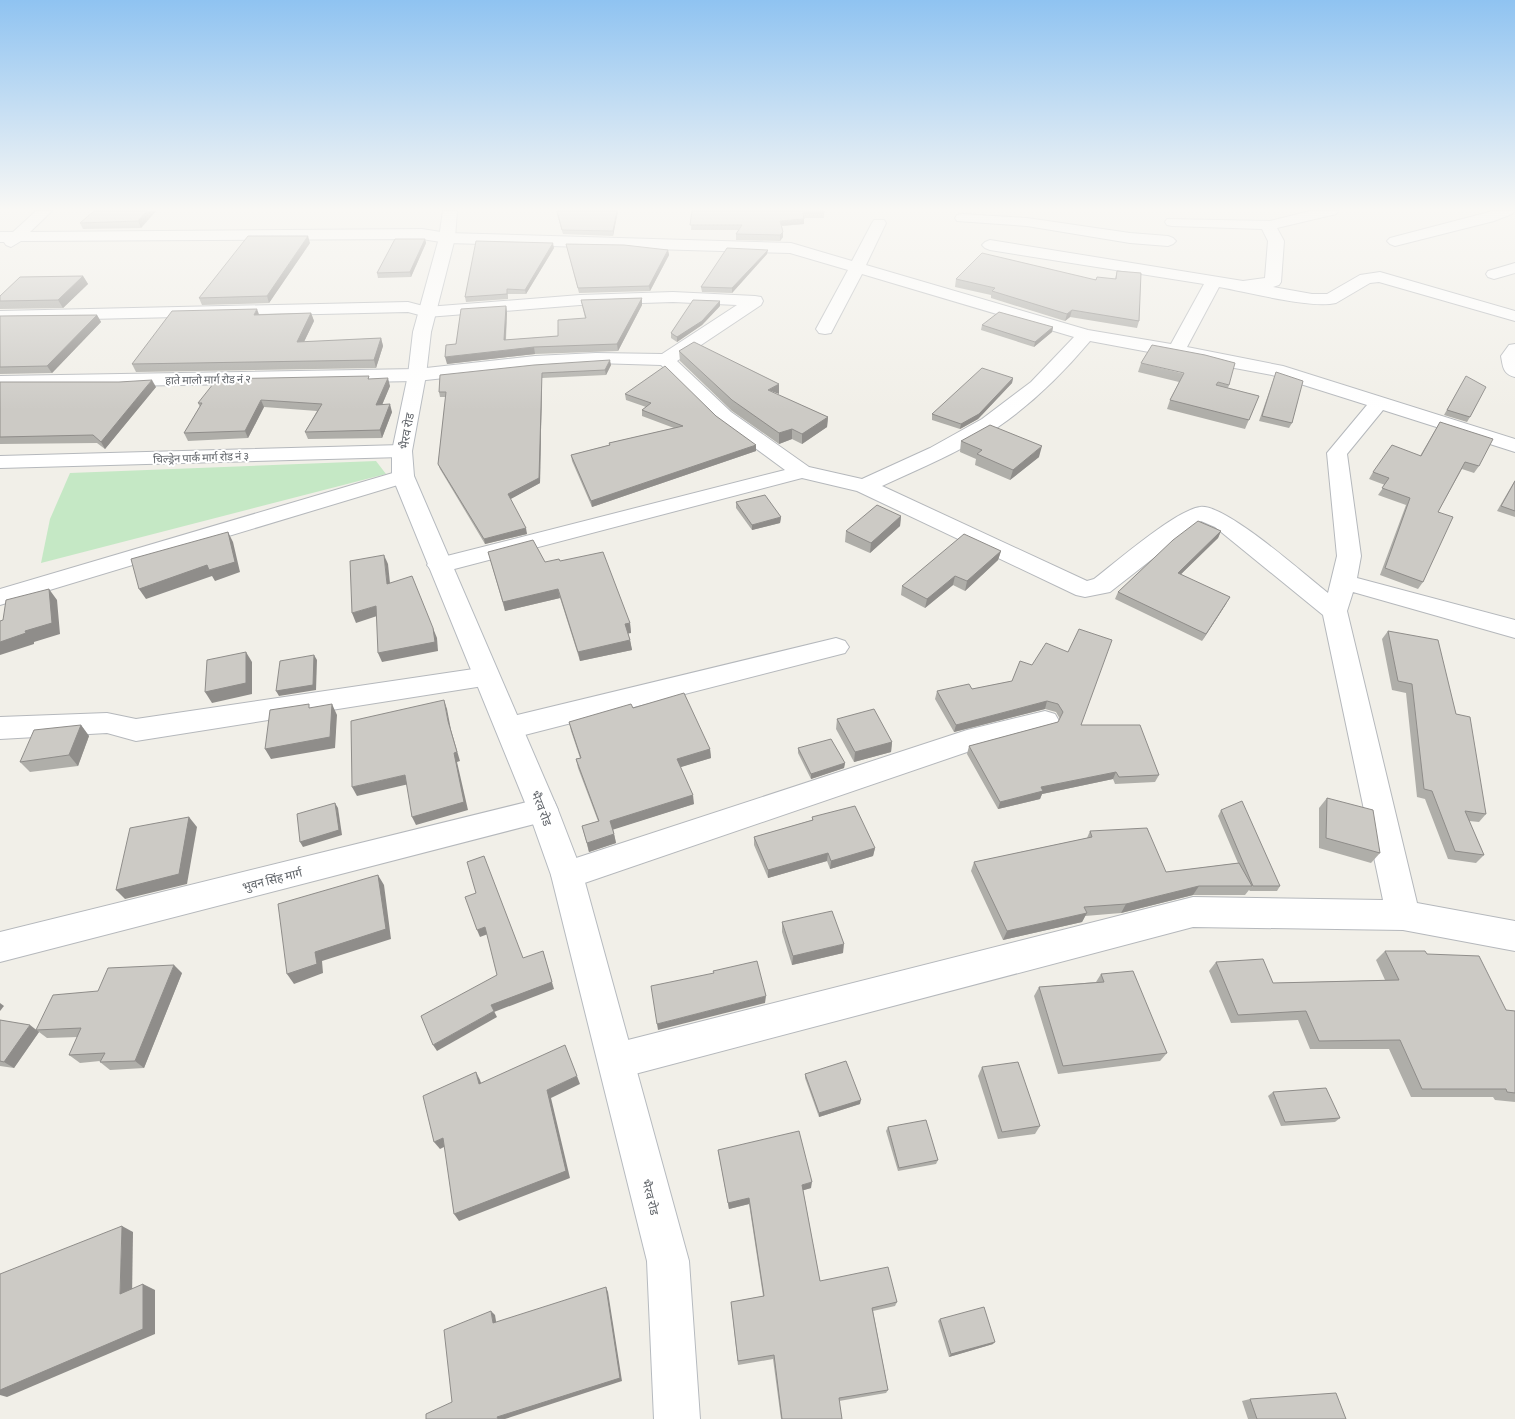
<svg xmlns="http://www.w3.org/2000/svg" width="1515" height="1419" viewBox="0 0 1515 1419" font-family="Commissioner,'Noto Sans Devanagari',sans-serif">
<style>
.green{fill:#c5e8c5}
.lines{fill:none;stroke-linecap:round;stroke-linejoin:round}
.minor-casing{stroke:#b5b8bc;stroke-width:2}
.secondary-casing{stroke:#b6babf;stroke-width:2}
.minor{fill:#fff;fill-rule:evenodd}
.secondary{fill:#fff;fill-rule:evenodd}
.wall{fill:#afaea9}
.shaded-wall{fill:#8f8d8a}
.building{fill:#cccac5;stroke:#8f8d8a}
.labels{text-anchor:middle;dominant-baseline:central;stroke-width:4;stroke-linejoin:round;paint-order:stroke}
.far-street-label{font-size:11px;fill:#5f6368;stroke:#fff}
.street-label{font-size:12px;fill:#5f6368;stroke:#fff}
</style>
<rect width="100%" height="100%" fill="#f1efe8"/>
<polygon class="green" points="376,461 386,474 41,563 50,519 70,473"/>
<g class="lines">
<g class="minor-casing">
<g id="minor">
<path d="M36,211H52L30,232L422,229L447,233L791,243L852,261L872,223L874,220H884L886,223L866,265L1088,330L1171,344L1204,284L990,250L985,248L982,245L985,242L990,240L1243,281L1265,278L1268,241L1262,229L1172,226L1167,225L1165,222L1167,219L1270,221L1310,211H1338L1336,214L1277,228L1284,241L1281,282L1279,285L1273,287L1312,294H1327L1360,275L1380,272L1515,311V321L1379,282L1370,283L1336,303C1310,309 1248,292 1219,287L1187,347L1283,366L1515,439V452L1383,410L1347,454L1361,556L1357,578L1515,620V638L1353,592L1347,611L1417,903L1515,921V951L1403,930L1193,927L616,1079L603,1074L598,1061L603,1048L616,1043L1193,897L1383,900L1323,615L1215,527L1201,521L1110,592L1085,597L1076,595L857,491L802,478L439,573L431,570L427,565L431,560L785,470L717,420L661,365L596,363L535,368L417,381L0,388V376L417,369L535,356L596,353L662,354L737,305L673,302L580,305L427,317L408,312L0,321V311L408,302L427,307L580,295L673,292L755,296L761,297L763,301L761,305L677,361L731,412L809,467L862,479L930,448L982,419L1031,382L1074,337L862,274L831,333L825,334L819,333L816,329L848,270L790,253L447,243L422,239L21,241L11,247L6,245L4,242H0V232H13ZM1090,341L1272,375L1367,405L1327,453L1337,556L1328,593C1306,576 1225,503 1200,507C1176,510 1116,562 1094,579L1087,581L882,486C921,468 962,451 998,427C1033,403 1063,373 1090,341Z"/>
<polygon points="1493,211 1514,211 1512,214 1494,221 1395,246 1390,244 1387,241 1390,238"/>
<polygon points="962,214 1027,218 1130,233 1168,236 1173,238 1176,241 1173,244 1168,246 1130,243 1027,226 957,221 955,218 957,215"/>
<polygon points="1515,263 1515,273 1494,279 1488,277 1486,274 1488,271"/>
<path d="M1515,344V377C1503,374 1503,367 1501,356L1509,345Z"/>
<polygon points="402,445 409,447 412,451 409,455 402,457 0,468 0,456"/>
<polygon points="403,470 411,471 414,476 411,481 0,605 0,589"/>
<polygon points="836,638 845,641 849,647 845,653 509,739 499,735 495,728 499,721 509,717"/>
<polygon points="487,667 496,670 500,677 496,684 136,741 107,733 0,739 0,717 107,713 136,719"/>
<polygon points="1045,711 1055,714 1059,721 1055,728 970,751 567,889 556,885 551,875 556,865 567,861 967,730"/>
<polygon points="543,798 554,801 558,810 554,819 0,962 0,932"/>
</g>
</g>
<g class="secondary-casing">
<polygon id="secondary" points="443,211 457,211 455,238 431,332 426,375 412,451 414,476 558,810 583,875 689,1261 700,1419 654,1419 647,1261 551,875 528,810 392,476 392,451 408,375 413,332 439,238"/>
</g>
<use href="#minor" class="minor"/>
<use href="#secondary" class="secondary"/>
</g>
<g class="wall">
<polygon points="156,211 141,228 83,229 80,223"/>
<polygon points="556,211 618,211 613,236 563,234"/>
<polygon points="692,211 824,211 824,218 804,218 804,224 782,226 783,232 783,237 780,241 736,240 736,234 739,230 691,230"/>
<polygon points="425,239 426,243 411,277 378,278 377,273"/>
<polygon points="310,243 269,303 202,305 199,298"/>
<polygon points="566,244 668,250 669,255 650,291 579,293"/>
<polygon points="554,248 526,294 508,294 508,299 466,302 465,297"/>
<polygon points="767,254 732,293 702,292 701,287"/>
<polygon points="1117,271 1139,321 1137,328 1070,317 1065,321 991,298 991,295 955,287 956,279 1115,279"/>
<polygon points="83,276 88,284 63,308 0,309 0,296"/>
<polygon points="642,298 642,305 618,351 535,354 447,364 456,344 506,306 507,313 506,340 558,336 585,318 581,300"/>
<polygon points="720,306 702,325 677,342 671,338 671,333"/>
<polygon points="311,313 314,321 304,342 381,338 383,346 376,368 136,372 132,364 259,314"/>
<polygon points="97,315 101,322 52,373 0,374 0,316"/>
<polygon points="982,325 1053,327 1052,332 1034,347 981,330"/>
<polygon points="679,351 828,417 827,427 802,444 792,439 779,444 732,411 680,361"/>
<polygon points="1141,363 1229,385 1228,388 1259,396 1245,429 1167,409 1170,400 1179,382 1138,372"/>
<polygon points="611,365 606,375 542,378 540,483 510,499 527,534 485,544 440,469 438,464 446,397 440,397 439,392 440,375"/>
<polygon points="1276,372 1292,423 1289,428 1259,421"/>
<polygon points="369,376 369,379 390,386 382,405 392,412 382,438 308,439 305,432 317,411 264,407 248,438 188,441 184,433 200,407 198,403"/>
<polygon points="1466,376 1470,417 1467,422 1444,415"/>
<polygon points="1013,378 1012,383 978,419 960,429 932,420 932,414"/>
<polygon points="0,382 156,387 105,449 97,443 0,444"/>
<polygon points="625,394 716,416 756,451 592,507 572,461 571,455 609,445 609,443 674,428 642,416 642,410 646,407 626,400"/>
<polygon points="1440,422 1479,466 1474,473 1462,469 1438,512 1423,582 1418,589 1380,575 1406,505 1378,495 1385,485 1369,479 1373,472 1420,456"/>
<polygon points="961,441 1039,457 1010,480 975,465 976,459 960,452"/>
<polygon points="1515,480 1515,517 1497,511"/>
<polygon points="736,502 781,517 780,523 752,530 736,508"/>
<polygon points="901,516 900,526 870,553 845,542 846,531"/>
<polygon points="1221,531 1218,538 1181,574 1226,604 1202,641 1115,599 1118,592"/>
<polygon points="1001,551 998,560 965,591 953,585 925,608 901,595 902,586"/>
<polygon points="488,552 545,562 630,623 631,633 628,633 630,640 632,650 580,661 560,598 505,611"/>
<polygon points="1388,631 1456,714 1486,814 1479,822 1469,821 1484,855 1476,863 1448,859 1425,799 1417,797 1406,693 1392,690 1382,639"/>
<polygon points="1020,661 1081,725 1159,775 1155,782 1115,784 1113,779 1042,794 1040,799 998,809 967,754 969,746 1058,722 1060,719 1056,712 1045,709 954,732 935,699 937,691 972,689 1012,681"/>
<polygon points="633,708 710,749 711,758 680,767 694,804 613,829 616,843 589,852 582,826 598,821 578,768 576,759 580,758 571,731 569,722"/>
<polygon points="837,719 892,742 891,752 854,762 836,729"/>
<polygon points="81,725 89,736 78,766 30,772 20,762"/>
<polygon points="798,748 845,763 844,768 811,779 798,753"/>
<polygon points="1327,798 1380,853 1371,863 1319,848 1319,808"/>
<polygon points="1221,810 1280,886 1277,891 1250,891 1249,890 1245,895 1193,895 1121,913 1085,916 1082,922 1003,940 971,871 974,862 1087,838 1090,831 1166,872 1238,863 1218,816"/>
<polygon points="812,817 875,848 873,856 830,869 827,861 768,878 754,845 754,837 812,820"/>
<polygon points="782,922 843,953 792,965 782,932"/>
<polygon points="1385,951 1427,954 1506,1010 1515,1011 1515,1102 1495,1100 1493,1097 1411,1097 1389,1049 1310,1049 1298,1020 1231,1023 1209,971 1216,962 1273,983 1385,980 1376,960"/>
<polygon points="182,973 144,1068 110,1070 100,1062 100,1061 80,1063 69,1055 78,1037 47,1038 39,1032 14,1068 0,1066 0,1020 36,1030 98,991"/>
<polygon points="1101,974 1167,1053 1160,1061 1058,1074 1034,996 1039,987 1096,982"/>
<polygon points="982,1067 1040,1126 1035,1134 998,1139 978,1076"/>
<polygon points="805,1074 860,1104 819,1117 805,1078"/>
<polygon points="1273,1092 1340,1118 1335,1122 1281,1126 1268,1096"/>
<polygon points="888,1127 938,1160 936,1164 898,1171 886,1131"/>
<polygon points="718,1150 811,1188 803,1190 820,1281 897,1302 895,1306 873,1311 888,1390 886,1393 839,1401 842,1419 781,1419 773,1359 738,1365 731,1302 763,1296 749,1204 729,1209"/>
<polygon points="940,1319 993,1344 949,1357 938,1321"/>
<polygon points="1250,1399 1346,1419 1248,1419 1242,1401"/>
</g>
<g class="shaded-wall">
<polygon points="147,211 156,211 141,228 138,221"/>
<polygon points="617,211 618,211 613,236 613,231"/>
<polygon points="804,219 804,224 780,226 780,221"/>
<polygon points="783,232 783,237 780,241 780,235"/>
<polygon points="308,236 310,243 269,303 267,296"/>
<polygon points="425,239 426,243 411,277 410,272"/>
<polygon points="553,243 554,248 526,294 525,290"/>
<polygon points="668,250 669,255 650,291 649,286"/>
<polygon points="768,250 767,254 732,293 732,288"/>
<polygon points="83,276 88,284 63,308 58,300"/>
<polygon points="642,298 642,305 618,351 617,344"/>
<polygon points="720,301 720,306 702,325 677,342 677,337"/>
<polygon points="506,306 507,313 505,347 504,340"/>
<polygon points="257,309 260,317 254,315"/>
<polygon points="1072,310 1070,317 1065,321 1067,314"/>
<polygon points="311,313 314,321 300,350 297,342"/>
<polygon points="97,315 101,322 52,373 47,366"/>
<polygon points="1053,327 1052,332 1034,347 1035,342"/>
<polygon points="381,338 383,346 376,368 374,360"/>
<polygon points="534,347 535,354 447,364 445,357"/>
<polygon points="610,360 611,365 606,375 605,370"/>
<polygon points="542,373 542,378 540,483 509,500 508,494"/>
<polygon points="388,378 390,386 379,412 376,405"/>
<polygon points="1013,378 1012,383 978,419 960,429 961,424"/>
<polygon points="152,380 156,387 105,449 101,442"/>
<polygon points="779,384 779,394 768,390"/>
<polygon points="261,400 264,407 248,438 245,431"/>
<polygon points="390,404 392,412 382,438 380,430"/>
<polygon points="828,417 827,427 802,444 802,434"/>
<polygon points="792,429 792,439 779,444 779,433"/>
<polygon points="756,445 756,451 592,507 591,501"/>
<polygon points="1042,446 1039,457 1010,480 1013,470"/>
<polygon points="901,516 900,526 870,553 871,543"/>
<polygon points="781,517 780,523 752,530 752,525"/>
<polygon points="526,528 527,534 485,544 484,539"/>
<polygon points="1221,531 1218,538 1175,580 1178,573"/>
<polygon points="228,532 233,542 240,572 215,581 212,576 146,599 139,589"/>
<polygon points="1001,551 998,560 965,591 967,581"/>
<polygon points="384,555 388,564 391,593 387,584"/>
<polygon points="955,576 953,585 925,608 927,599"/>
<polygon points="49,589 57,600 60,634 34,642 34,644 0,655 0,642 25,631"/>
<polygon points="558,589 560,598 505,611 503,602"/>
<polygon points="1230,597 1226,604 1202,641 1206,634"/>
<polygon points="376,606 380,615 356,623 352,613"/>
<polygon points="630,623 631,633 626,634 625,624"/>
<polygon points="433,628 437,638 438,651 382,662 378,653"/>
<polygon points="630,640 632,650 580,661 578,652"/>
<polygon points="246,652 252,662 252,694 212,703 205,692"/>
<polygon points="314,655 317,660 316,690 279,696 276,691"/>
<polygon points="444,700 447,709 451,730 460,761 457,762 468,810 416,825 412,817 448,721"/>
<polygon points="1047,701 1045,709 954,732 956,725"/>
<polygon points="332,704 337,715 335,748 271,759 265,749"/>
<polygon points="81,725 89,736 78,766 69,755"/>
<polygon points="892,742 891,752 854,762 855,752"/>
<polygon points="710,749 711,758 678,768 677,759"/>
<polygon points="845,763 844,768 811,779 811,774"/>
<polygon points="1116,772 1113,779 1042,794 1040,799 998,809 1000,802 1041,787"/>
<polygon points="405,775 409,784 357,796 352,787"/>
<polygon points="693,795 694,804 612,830 610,821"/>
<polygon points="335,803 338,808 342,835 303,847 300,842"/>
<polygon points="189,817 197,827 187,884 125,899 116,890"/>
<polygon points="614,834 616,843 589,852 587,843"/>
<polygon points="875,848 873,856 830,869 831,861"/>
<polygon points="828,853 827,861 768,878 768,870"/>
<polygon points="378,875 384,885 391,939 322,961 323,973 294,984 287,974 315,952"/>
<polygon points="1199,886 1193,895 1121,913 1126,904"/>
<polygon points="1087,913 1082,922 1003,940 1007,931"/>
<polygon points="485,927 488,934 480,937 477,930"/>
<polygon points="844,944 843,953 792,965 793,956"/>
<polygon points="543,951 554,989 494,1012 491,1005"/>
<polygon points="174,965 182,973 144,1068 135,1061"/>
<polygon points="766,996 765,1003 658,1030 657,1024"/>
<polygon points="0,1003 4,1006 0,1011"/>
<polygon points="494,1011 497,1017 437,1051 433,1045"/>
<polygon points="30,1025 39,1032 14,1068 4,1062"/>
<polygon points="476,1072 480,1080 484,1092 479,1084"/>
<polygon points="577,1076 580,1084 551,1098 570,1178 459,1221 454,1214 547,1090"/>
<polygon points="861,1100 860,1104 819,1117 819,1113"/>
<polygon points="443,1138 448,1145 440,1149 434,1142"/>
<polygon points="812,1182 811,1188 801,1191 802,1185"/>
<polygon points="749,1198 749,1204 729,1209 728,1203"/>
<polygon points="122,1226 133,1232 132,1299 120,1294"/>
<polygon points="143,1284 155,1290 155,1334 7,1397 0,1395 0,1390"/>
<polygon points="606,1287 608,1292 622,1381 505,1419 498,1419 497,1417"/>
<polygon points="491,1311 495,1315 497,1327 493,1323"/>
<polygon points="995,1342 993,1344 949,1357 951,1354"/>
</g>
<g class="building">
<polygon points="94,211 147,211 138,221 80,223"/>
<polygon points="557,211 617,211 613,231 562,230"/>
<polygon points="692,211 824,211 824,213 803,213 804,219 780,221 783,232 780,235 736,234 742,225 690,225"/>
<polygon points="248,236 308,236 267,296 199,298"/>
<polygon points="395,239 425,239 410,272 377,273"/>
<polygon points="476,241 553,243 525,290 507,289 507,294 465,297"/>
<polygon points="566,244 624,245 668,250 649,286 578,288"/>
<polygon points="727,248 768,250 732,288 701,287"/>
<polygon points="982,253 1096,280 1097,277 1116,279 1117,271 1141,273 1139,321 1072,310 1067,314 992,291 995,288 956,279"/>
<polygon points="83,276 58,300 0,301 0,296 20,277"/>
<polygon points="642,298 617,344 534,347 445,357 446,345 456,344 461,309 506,306 504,340 558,336 558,320 586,318 581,300"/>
<polygon points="693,300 720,301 702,321 677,337 671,333"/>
<polygon points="257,309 254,315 311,313 297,342 381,338 374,360 132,364 172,311"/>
<polygon points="999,312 1053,327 1035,342 982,325"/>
<polygon points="97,315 47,366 0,367 0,316"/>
<polygon points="694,342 779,384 768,390 828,417 802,434 792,429 779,433 732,400 679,351"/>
<polygon points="1152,345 1205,355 1235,363 1229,385 1218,382 1216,385 1259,396 1249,420 1170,400 1184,373 1141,363"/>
<polygon points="610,360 605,370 542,373 539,478 508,494 526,528 484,539 438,464 446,392 439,392 440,375 534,365"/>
<polygon points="665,366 716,416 756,445 591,501 571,455 610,445 609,443 683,426 642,410 651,403 625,394"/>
<polygon points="982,368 1013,378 979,414 961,424 932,414"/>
<polygon points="1276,372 1303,381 1292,423 1262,416"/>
<polygon points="369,376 368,379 388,378 376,405 390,404 380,430 305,432 322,404 261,400 245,431 184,433 202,403 198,403 217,379"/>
<polygon points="1466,376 1486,387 1470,417 1447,410"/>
<polygon points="152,380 101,442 93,435 0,437 0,382 119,382"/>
<polygon points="1440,422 1493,439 1479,466 1465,462 1438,512 1453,517 1423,582 1385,568 1410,498 1382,488 1389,478 1373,472 1392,445 1421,456"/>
<polygon points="990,425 1042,446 1013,470 977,454 982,450 961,441"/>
<polygon points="1515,481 1515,511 1501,506"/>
<polygon points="765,495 781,517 752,525 736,502"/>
<polygon points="877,505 901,516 871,543 846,531"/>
<polygon points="1198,521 1221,531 1178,573 1230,597 1206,634 1118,592 1173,540"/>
<polygon points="228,532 235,562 209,570 207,565 139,589 131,559"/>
<polygon points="964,534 1001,551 967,581 955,576 927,599 902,586"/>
<polygon points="533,540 545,562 559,559 560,561 603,552 630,623 625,624 630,640 578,652 558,589 503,602 488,552"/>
<polygon points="384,555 387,584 412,576 433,628 435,642 378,653 376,606 352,613 350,561"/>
<polygon points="49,589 52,623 25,631 26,633 0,642 0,621 3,620 6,600"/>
<polygon points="1079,629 1112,640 1081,725 1140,725 1159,775 1119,777 1116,772 1041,787 1043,791 1000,802 969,746 1058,722 1063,712 1058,704 1047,701 956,725 937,691 969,684 972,689 1012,681 1020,661 1032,665 1046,643 1068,652"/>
<polygon points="1388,631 1438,640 1456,714 1470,717 1486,814 1465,811 1484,855 1455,851 1432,791 1424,789 1412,684 1398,681"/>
<polygon points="246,652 246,683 205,692 207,660"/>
<polygon points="314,655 313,685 276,691 280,661"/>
<polygon points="684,693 710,749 677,759 693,795 610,821 614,834 587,843 582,826 599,821 576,759 581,758 569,722 631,704 633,708"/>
<polygon points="444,700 448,721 457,752 454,753 464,802 412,817 405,775 352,787 351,721"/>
<polygon points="309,704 309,708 332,704 330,737 265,749 270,710"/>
<polygon points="874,709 892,742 855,752 837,719"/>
<polygon points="81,725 69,755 20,762 34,730"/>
<polygon points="831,739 845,763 811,774 798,748"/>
<polygon points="1327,798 1373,810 1380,853 1326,838"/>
<polygon points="1242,801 1280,886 1253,886 1221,810"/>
<polygon points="335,803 339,830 300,842 297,814"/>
<polygon points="855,806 875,848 831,861 828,853 768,870 754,837 813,820 812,817"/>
<polygon points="189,817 179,874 116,890 130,828"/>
<polygon points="1147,828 1166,872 1239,863 1252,886 1199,886 1126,904 1084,907 1087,913 1007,931 974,862 1092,837 1090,831"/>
<polygon points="484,856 523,958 543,951 552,982 491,1005 494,1011 433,1045 421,1016 497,975 485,927 477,930 465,897 476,893 467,862"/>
<polygon points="378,875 386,929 315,952 317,964 287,974 278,904"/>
<polygon points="832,911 844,944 793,956 782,922"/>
<polygon points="1385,951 1425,951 1427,954 1479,956 1506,1010 1515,1011 1515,1093 1507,1092 1506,1089 1422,1089 1400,1040 1319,1041 1306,1011 1238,1015 1216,962 1263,959 1273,983 1399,980"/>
<polygon points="757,961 766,996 657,1024 651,986 714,973 713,971"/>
<polygon points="174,965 135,1061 100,1062 105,1053 69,1055 81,1028 36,1030 53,995 98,991 108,968"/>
<polygon points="1133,971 1167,1053 1063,1066 1039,987 1104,982 1101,974"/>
<polygon points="0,1020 30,1025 4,1062 0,1061"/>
<polygon points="565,1045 577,1076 547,1090 566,1171 454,1214 443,1138 434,1142 423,1096 476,1072 479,1084"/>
<polygon points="846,1061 861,1100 819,1113 805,1074"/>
<polygon points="1018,1062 1040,1126 1002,1132 982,1067"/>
<polygon points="1326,1088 1340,1118 1285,1122 1273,1092"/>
<polygon points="926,1120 938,1160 899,1168 888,1127"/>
<polygon points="799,1131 812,1182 802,1185 820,1281 888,1267 897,1302 872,1308 888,1390 839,1398 842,1419 782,1419 774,1355 738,1361 731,1302 764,1296 749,1198 728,1203 718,1150"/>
<polygon points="122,1226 120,1294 143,1284 143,1329 0,1390 0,1274"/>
<polygon points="606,1287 620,1378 497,1417 498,1419 426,1419 426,1414 452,1402 444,1330 491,1311 493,1323"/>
<polygon points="984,1307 995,1342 951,1354 940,1319"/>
<polygon points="1336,1393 1346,1419 1257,1419 1250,1399"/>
</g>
<linearGradient id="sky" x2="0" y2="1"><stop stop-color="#8fc3f1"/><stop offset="0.51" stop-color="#f9f8f5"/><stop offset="1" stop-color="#f9f8f5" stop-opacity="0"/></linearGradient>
<rect width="1515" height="410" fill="url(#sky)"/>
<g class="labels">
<g class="far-street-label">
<text transform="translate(208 379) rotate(-1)">हाते मालो मार्ग रोड नं २</text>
<text transform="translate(201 457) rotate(-2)">चिल्ड्रेन पार्क मार्ग रोड नं ३</text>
</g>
<g class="street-label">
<text transform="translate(406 431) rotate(-80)">भैरव रोड</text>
<text transform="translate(542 808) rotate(68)">भैरव रोड</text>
<text transform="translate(272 879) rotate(-14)">भुवन सिंह मार्ग</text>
<text transform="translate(651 1197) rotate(75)">भैरव रोड</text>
</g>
</g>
</svg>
